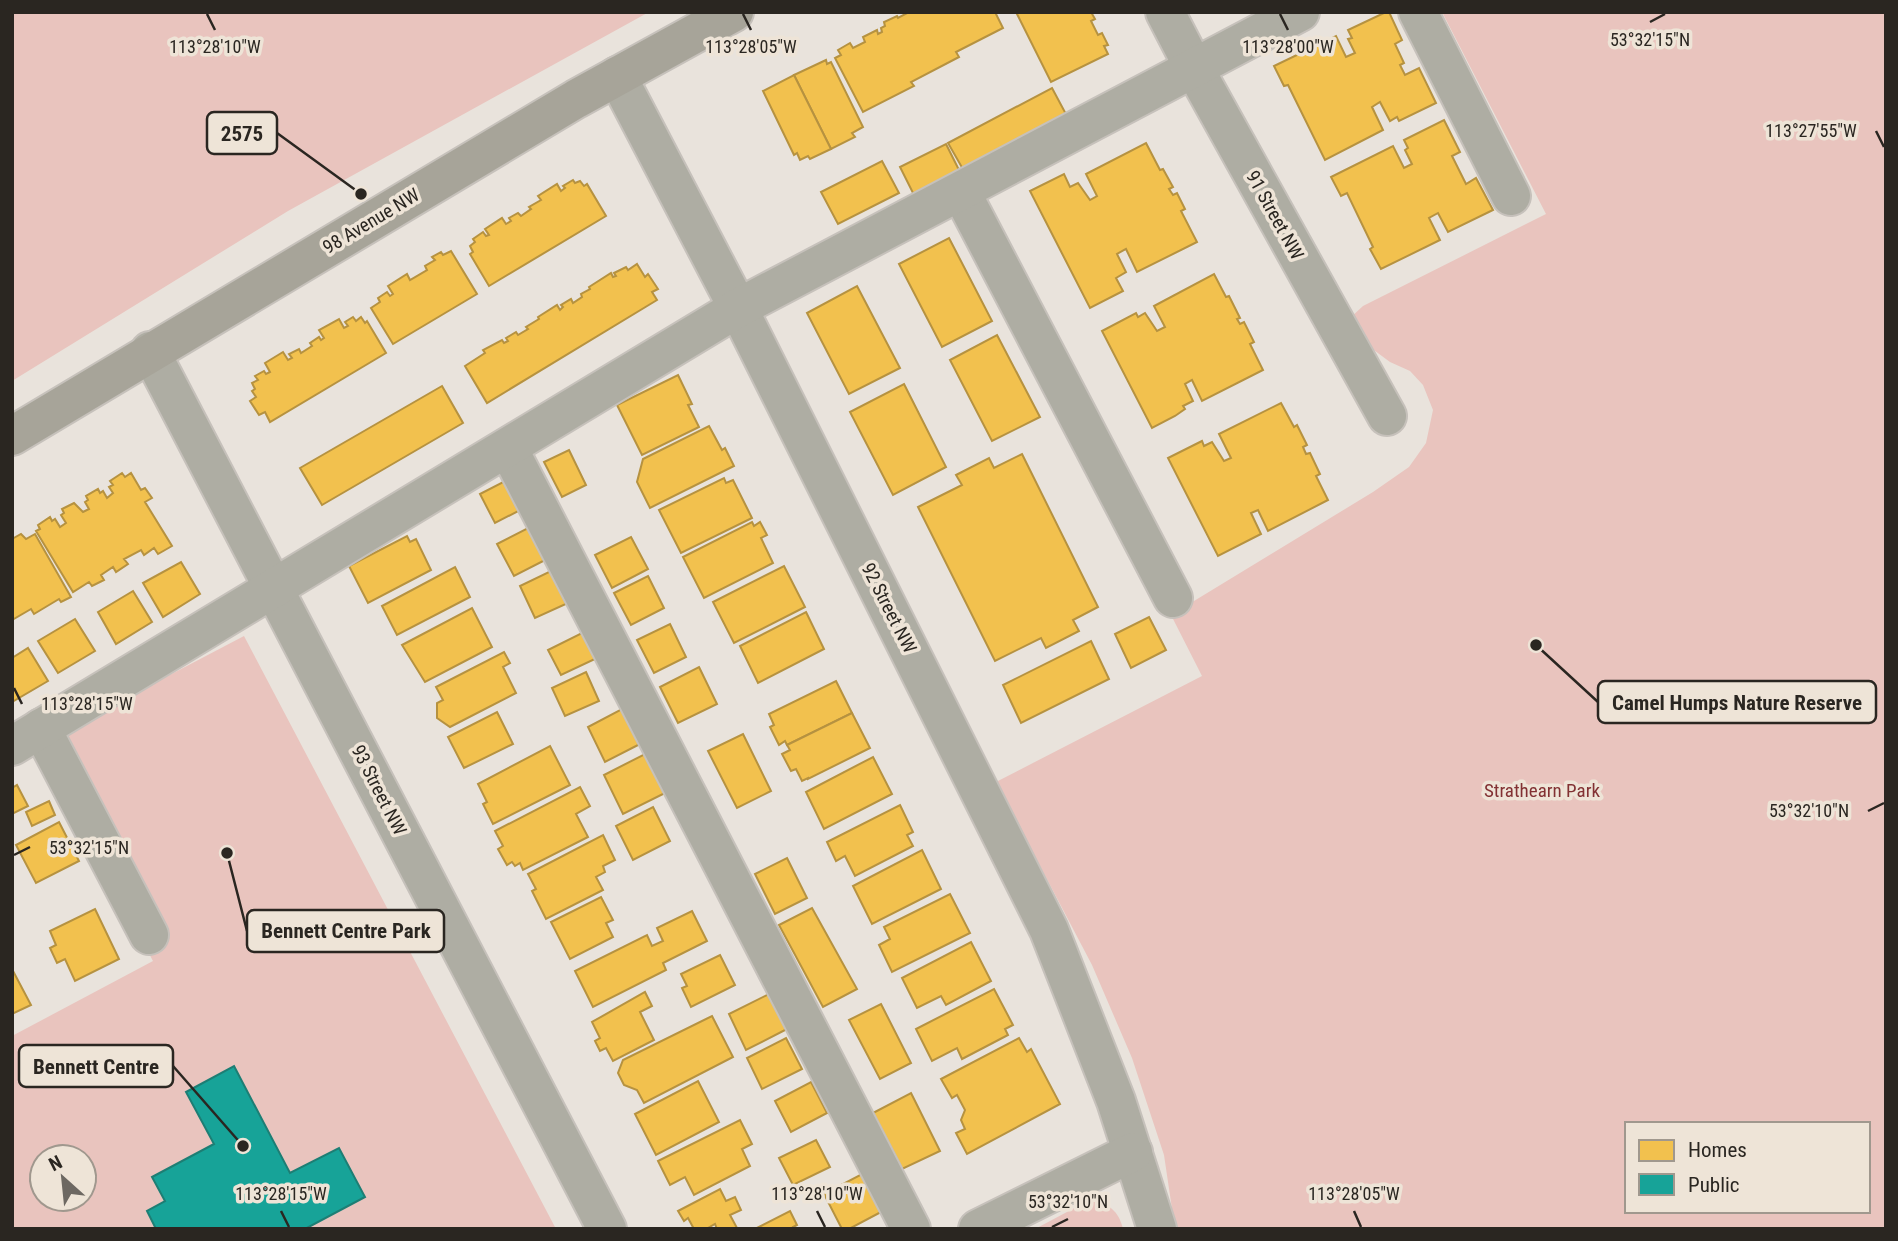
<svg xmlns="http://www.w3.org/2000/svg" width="1898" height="1241" viewBox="0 0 1898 1241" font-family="'Roboto Condensed',sans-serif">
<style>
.green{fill:#e9c4be;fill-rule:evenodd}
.homes{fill:#f2c14e;stroke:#b69240;stroke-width:2}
.public{fill:#17a398;stroke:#1d7e74;stroke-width:2}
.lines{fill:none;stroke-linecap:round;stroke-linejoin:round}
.minor-casing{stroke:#c6c1bb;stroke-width:42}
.major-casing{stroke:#c6c1bb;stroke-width:42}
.minor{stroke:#aeada3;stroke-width:38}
.major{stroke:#a7a499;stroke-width:38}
.ticks{fill:none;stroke:#2a2621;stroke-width:2.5}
.labels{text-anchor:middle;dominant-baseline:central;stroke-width:7;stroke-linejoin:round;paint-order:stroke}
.street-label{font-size:19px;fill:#2a2621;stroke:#eee4d7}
.park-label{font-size:19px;fill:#823133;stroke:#eee4d7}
.ticks-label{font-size:18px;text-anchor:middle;fill:#2a2621;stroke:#eee4d7;stroke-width:7;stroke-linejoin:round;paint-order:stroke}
.leader{fill:none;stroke:#2a2621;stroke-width:2.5}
.callout-dot{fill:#2a2621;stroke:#eee4d7;stroke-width:2.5}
.callout{fill:#eee4d7;stroke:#2a2621;stroke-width:2.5}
.callout-label{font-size:21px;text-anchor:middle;font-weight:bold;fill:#2a2621}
</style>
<rect width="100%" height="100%" fill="#e9e3dc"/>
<g class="green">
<polygon points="12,12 649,12 288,211 12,381"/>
<path d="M1442,12H1886V1229H1175L1164,1155L1132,1058L1092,965L996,782L1202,676L1171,615L1373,492L1409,467L1426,443L1433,410L1423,385L1410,371L1390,362L1367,345L1350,318L1363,306L1546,214ZM1627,1124H1868V1211H1627Z"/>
<path d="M244,636L556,1229H15L12,1224V1036L153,961L38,744ZM42,1157H84V1199H42Z"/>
<path d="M1096,1201C1112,1206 1119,1213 1123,1229H1035L1082,1204Z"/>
</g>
<g class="homes">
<polygon points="995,12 1003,28 956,52 959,57 911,82 914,86 863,112 835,58 841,55 838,50 850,43 853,48 865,42 863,37 877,30 878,34 882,32 881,28 885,26 884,22 897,16 898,18 909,12"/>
<polygon points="1016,12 1091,12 1095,19 1091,21 1098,35 1102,33 1108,45 1104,46 1108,54 1051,82"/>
<polygon points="1386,12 1389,12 1402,40 1395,44 1404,63 1400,65 1405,75 1419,68 1436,103 1399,121 1397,117 1390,121 1380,102 1372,107 1383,130 1325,160 1288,85 1284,86 1274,66 1336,36 1346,57 1355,53 1348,39 1352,38 1348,30"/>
<polygon points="826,60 827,64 831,62 863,127 852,133 855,137 831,149 794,75"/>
<polygon points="794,75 831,149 810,159 808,156 800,160 797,153 794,155 763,91"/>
<polygon points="1052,88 1067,116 964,171 948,143"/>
<polygon points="1444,120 1460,152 1452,156 1466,184 1476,178 1493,210 1448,232 1438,213 1429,218 1440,240 1381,269 1370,249 1373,247 1347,193 1341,196 1331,177 1393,146 1404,168 1412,164 1405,150 1408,148 1404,140"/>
<polygon points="1146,143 1160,170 1163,169 1173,187 1169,189 1173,195 1177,193 1185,209 1181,211 1197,242 1137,272 1126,249 1117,254 1126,272 1116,278 1123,291 1090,308 1030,191 1064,174 1070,187 1078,183 1090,200 1097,196 1086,174"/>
<polygon points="946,144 960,172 914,195 900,167"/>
<polygon points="882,161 899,193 838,224 821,192"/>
<polygon points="573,180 575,183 580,181 584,186 587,184 606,216 489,286 470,254 473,252 470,246 475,242 473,239 483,232 486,236 489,235 485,229 502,218 506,224 511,221 509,218 518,213 521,216 531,209 529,207 541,200 538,196 557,184 561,191 565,188 563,186"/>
<polygon points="949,238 992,321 942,347 899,264"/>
<polygon points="451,251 477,294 393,344 371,308 380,302 378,298 387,292 390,296 393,294 388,286 407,274 410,280 427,270 425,266 435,260 432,257 441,252 443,255"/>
<polygon points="637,264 645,277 648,274 658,289 652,292 657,300 487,403 465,366 485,353 483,350 502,340 504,343 508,341 506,338 516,332 518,335 528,329 526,327 539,319 538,317 557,305 560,310 563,307 561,305 571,299 573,303 582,297 581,294 590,289 589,287 611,273 613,277 616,276 614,273 626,267 628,270"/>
<polygon points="1214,274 1226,297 1229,296 1240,318 1237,319 1240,324 1244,322 1254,342 1250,344 1263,370 1202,401 1192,380 1185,384 1193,401 1183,406 1185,409 1175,416 1152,428 1102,331 1136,313 1138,317 1145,313 1157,331 1165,327 1154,306"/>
<polygon points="857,286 900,368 849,394 807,313"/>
<polygon points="353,317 356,321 361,317 365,323 367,321 386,353 270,422 265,412 259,415 250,401 256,397 252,391 255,389 252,383 258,380 255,376 264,371 266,374 270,372 265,363 283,352 288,360 292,358 289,354 299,349 301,353 312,346 310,343 319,337 321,340 324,338 319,330 339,319 344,328 348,326 345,322"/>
<polygon points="997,335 1040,417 992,441 950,360"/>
<polygon points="678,375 692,404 688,405 699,427 642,455 617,405"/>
<polygon points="904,384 946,467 893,495 850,412"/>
<polygon points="442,386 463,423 322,505 300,468"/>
<polygon points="1281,403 1294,427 1297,425 1307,445 1303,447 1306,454 1310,453 1320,474 1316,476 1328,500 1268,531 1258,510 1251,513 1261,534 1218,556 1168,458 1202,441 1204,446 1212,442 1224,461 1231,458 1219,434"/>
<polygon points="709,426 722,450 725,448 734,466 650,508 637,482 643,459"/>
<polygon points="569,450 586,485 562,497 544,462"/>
<polygon points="1022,454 1098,607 1073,620 1079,631 1046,648 1041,638 995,661 918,507 962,485 956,475 989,458 994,468"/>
<polygon points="122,473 125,477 131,473 141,490 145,488 152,498 145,502 172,546 158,554 154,548 144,555 141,550 124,559 128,564 116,572 113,567 101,575 104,580 92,586 89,582 73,592 36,531 40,529 38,525 50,517 52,521 55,519 60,527 66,523 61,515 64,513 62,509 74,503 83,512 89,509 85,502 88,500 86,496 98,489 100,493 103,491 107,498 113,493 109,487 113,485 110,481"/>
<polygon points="724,478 726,483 733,480 752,518 681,553 659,510"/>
<polygon points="509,479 524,508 495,523 480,494"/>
<polygon points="752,522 754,526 760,522 767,535 761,538 773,563 704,598 683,557"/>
<polygon points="532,526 549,558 514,576 497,544"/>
<polygon points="21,534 26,539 35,534 71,597 61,602 59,599 34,614 31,609 12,620 12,539"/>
<polygon points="407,536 410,542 416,539 431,570 368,603 349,566"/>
<polygon points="631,537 648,569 612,588 595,555"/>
<polygon points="181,562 200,594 163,617 143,583"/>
<polygon points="784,566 805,607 734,643 713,602"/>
<polygon points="455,567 470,597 397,635 382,606"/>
<polygon points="553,570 568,603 535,618 520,586"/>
<polygon points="648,576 664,608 631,625 614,593"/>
<polygon points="133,591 152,622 116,644 98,612"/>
<polygon points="472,608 492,647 425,682 402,645"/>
<polygon points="806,612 824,649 758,683 740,646"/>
<polygon points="1149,617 1166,650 1131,668 1115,634"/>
<polygon points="75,619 95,651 58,673 38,641"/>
<polygon points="670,624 686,657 654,673 637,640"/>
<polygon points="584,632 597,658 561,675 548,650"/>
<polygon points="1091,641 1109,679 1021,723 1003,685"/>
<polygon points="28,648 48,681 12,702 12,658"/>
<polygon points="504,652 510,663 503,667 516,693 450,727 437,718 437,703 443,700 436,687"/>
<polygon points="699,667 717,704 678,723 660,687"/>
<polygon points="586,672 599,701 565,716 552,688"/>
<polygon points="836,681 852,713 787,745 785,741 779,745 770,727 774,725 769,714"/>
<polygon points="622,709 640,744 605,762 588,727"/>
<polygon points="497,712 513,744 464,768 448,737"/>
<polygon points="852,713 870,748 808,779 808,778 802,781 796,769 791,771 782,754 790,750 787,745"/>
<polygon points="743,734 771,791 737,808 708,751"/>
<polygon points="550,746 570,785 493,824 483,804 487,802 478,784"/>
<polygon points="647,753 667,792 623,814 604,775"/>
<polygon points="873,757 892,794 824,829 806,792"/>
<polygon points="17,785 28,806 12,814 12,788"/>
<polygon points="580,787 590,806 576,814 588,837 523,870 520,863 515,866 512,862 507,865 498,849 503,846 495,831"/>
<polygon points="49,801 55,815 32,826 26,812"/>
<polygon points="900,805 913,832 907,835 913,846 855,876 845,856 836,861 827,842"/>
<polygon points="653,807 670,841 633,860 616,826"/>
<polygon points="59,822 79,861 36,883 16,845"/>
<polygon points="603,835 615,860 603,866 605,872 596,877 603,890 546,919 532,891 536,889 528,874"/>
<polygon points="922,850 941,889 872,924 853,886"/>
<polygon points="787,858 807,898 775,914 755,874"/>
<polygon points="950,894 970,933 892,972 879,945 890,939 884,927"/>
<polygon points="601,897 613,920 606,923 613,937 570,959 551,922"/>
<polygon points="812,908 857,989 823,1007 779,925"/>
<polygon points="95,909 119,959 75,981 65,959 57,963 50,948 56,945 50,931"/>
<polygon points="692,911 707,941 663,963 666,970 593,1007 575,971 647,935 652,946 663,941 657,928"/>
<polygon points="971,942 991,981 946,1005 941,996 917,1008 902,978"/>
<polygon points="720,955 735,985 691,1007 682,988 687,986 681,974"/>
<polygon points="12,969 31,1005 12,1014"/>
<polygon points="994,989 1013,1025 1005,1029 1008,1035 962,1059 957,1048 932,1061 916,1029"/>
<polygon points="645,992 652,1006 640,1012 654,1040 613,1061 606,1048 600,1051 595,1041 600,1038 592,1022"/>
<polygon points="769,994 787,1029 746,1050 729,1014"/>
<polygon points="881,1004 911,1063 880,1079 849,1020"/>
<polygon points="712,1016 733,1057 644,1103 637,1090 624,1085 618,1073 623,1060"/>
<polygon points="786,1038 802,1069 762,1089 747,1058"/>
<polygon points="1019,1038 1027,1052 1031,1049 1060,1104 967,1154 956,1133 965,1129 961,1120 965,1110 957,1095 952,1098 941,1079"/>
<polygon points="698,1081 719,1122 656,1155 635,1114"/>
<polygon points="811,1082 827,1113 791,1132 775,1101"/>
<polygon points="911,1093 940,1151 902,1169 873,1113"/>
<polygon points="740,1120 752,1144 742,1149 750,1166 694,1195 685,1177 670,1185 658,1161"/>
<polygon points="816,1140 830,1167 793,1185 779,1158"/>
<polygon points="862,1174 881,1212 849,1229 842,1229 824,1194"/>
<polygon points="720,1189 726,1201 735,1197 741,1210 730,1215 737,1228 717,1229 715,1224 706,1229 694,1229 688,1218 684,1221 678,1211"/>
<polygon points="790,1211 797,1225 793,1227 794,1229 755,1229"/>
</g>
<polygon class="public" points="234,1066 290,1173 339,1148 365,1197 305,1229 156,1229 147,1211 165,1201 152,1177 214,1144 186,1092"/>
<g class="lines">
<g class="minor-casing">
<g id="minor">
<polyline points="1165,12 1195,70 1387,416"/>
<polyline points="1418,12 1511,196"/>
<polyline points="617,76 738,308 1049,930 1116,1101 1157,1229"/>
<polyline points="961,192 1173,598"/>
<polyline points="150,351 607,1229"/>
<polyline points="508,448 911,1229"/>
<polyline points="41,728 149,935"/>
<polyline points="12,746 738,308 1300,12"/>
<polyline points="978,1229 1133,1152"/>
</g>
</g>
<g class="major-casing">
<polyline id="major" points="12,436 576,99 734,12"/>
</g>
<use href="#minor" class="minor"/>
<use href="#major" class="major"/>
</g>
<path class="ticks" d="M207,14L215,30M743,14L751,30M1280,14L1288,30M1650,22L1665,14M1876,131L1884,147M14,688L22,704M1868,811L1884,803M14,855L30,847M281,1211L289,1227M817,1211L825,1227M1354,1211L1361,1227M1052,1227L1068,1219"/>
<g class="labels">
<g class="street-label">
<text transform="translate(1275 215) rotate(61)">91 Street NW</text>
<text transform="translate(371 221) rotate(-31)">98 Avenue NW</text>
<text transform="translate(889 608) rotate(63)">92 Street NW</text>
<text transform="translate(379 790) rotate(63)">93 Street NW</text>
</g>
<g class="park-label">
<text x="1542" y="790">Strathearn Park</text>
</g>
</g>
<g class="ticks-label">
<text x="1650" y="46">53°32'15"N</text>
<text x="215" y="53">113°28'10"W</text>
<text x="751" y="53">113°28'05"W</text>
<text x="1288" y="53">113°28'00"W</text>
<text x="1811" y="137">113°27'55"W</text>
<text x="87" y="710">113°28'15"W</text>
<text x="1809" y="817">53°32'10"N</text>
<text x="89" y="854">53°32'15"N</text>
<text x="281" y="1200">113°28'15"W</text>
<text x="817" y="1200">113°28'10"W</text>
<text x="1354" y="1200">113°28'05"W</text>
<text x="1068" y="1208">53°32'10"N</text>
</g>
<path class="leader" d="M361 194L277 133M1536 645L1598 702M227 853L247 931M243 1146L173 1066"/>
<g class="callout-dot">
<circle cx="361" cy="194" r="7"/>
<circle cx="1536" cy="645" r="7"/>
<circle cx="227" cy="853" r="7"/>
<circle cx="243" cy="1146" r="7"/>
</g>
<g class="callout">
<rect x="207" y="112" width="70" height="42" rx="7"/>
<rect x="1598" y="681" width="278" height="42" rx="7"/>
<rect x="247" y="910" width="197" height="42" rx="7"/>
<rect x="19" y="1045" width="154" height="42" rx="7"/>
</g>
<g class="callout-label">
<text x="242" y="141">2575</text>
<text x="1737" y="710">Camel Humps Nature Reserve</text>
<text x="346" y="938">Bennett Centre Park</text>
<text x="96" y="1074">Bennett Centre</text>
</g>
<rect width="1898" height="1241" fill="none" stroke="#2a2621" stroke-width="28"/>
<rect x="1625" y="1122" width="245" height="91" fill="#eee4d7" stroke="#a0988e" stroke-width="2"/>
<rect x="1639" y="1140" width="35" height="21" fill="#f2c14e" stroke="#a0988e" stroke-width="2"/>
<text x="1688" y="1157" font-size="21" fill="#2a2621">Homes</text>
<rect x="1639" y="1174" width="35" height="21" fill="#17a398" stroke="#a0988e" stroke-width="2"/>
<text x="1688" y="1192" font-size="21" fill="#2a2621">Public</text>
<g transform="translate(63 1178) rotate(333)"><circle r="33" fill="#eee4d7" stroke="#a0988e" stroke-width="2"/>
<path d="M0-5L12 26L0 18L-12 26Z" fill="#6d6862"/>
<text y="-10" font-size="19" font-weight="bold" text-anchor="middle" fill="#2a2621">N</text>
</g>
</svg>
